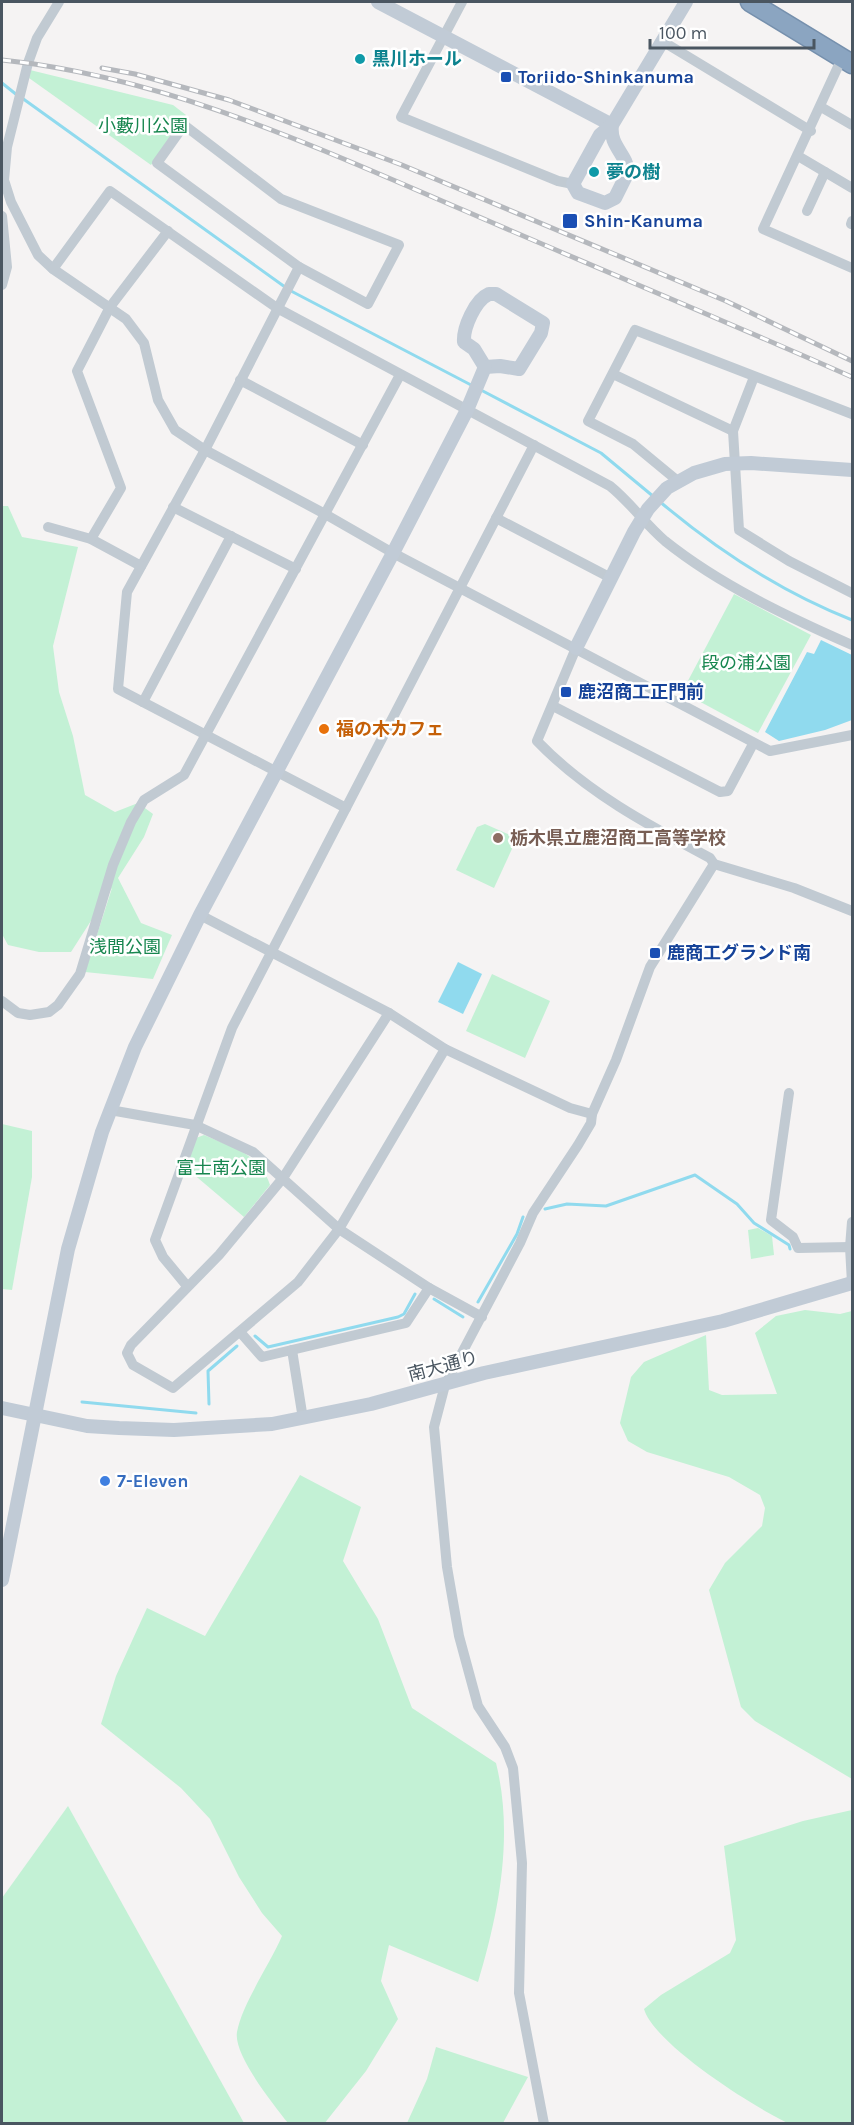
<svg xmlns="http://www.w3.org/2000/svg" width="854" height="2125" viewBox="0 0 854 2125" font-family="Karla,'Noto Sans JP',sans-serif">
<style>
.green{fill:#c3f1d5}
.water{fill:#90daee}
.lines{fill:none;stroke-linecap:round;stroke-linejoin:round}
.stream{stroke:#90daee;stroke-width:3}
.highway-casing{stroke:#7690ad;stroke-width:21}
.street{stroke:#c1cad2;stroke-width:10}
.secondary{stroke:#c1cbd6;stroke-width:14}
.highway{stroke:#8ba5c1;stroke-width:18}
.rail-casing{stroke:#b5b8bd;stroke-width:5}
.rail{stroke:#fff;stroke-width:3;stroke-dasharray:9;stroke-linecap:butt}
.culture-dot{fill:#0f9aa8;stroke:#fff;stroke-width:2}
.transit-dot{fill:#1a4fb4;stroke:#fff;stroke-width:2}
.food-dot{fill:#e8710a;stroke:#fff;stroke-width:2}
.education-dot{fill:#8d6e63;stroke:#fff;stroke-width:2}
.shop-dot{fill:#3f7fe0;stroke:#fff;stroke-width:2}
.labels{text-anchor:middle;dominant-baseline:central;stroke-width:5;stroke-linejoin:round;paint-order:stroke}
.culture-label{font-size:18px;font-weight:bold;fill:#0d838f;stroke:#fff;text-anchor:start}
.transit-label{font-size:18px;font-weight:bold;fill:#164399;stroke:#fff;text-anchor:start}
.park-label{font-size:18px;fill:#17864f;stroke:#fff}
.food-label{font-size:18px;font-weight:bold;fill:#c56008;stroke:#fff;text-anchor:start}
.education-label{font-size:18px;font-weight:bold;fill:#785e54;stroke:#fff;text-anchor:start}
.street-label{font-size:18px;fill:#4a5661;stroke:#fff}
.shop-label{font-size:18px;font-weight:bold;fill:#366cbe;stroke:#fff;text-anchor:start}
</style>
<rect width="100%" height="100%" fill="#f5f3f3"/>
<g class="green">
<polygon points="30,70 173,105 186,115 151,165 29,78"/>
<polygon points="2,506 8,506 22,537 78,547 53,646 59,692 73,736 85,795 115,812 138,803 153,814 144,837 118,878 141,923 172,935 153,979 85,972 112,888 71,952 39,952 8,945 2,934"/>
<polygon points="734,594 811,635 758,733 682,692"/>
<polygon points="485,824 517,838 494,888 456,870 477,827"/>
<polygon points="492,974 550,1001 525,1058 466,1031"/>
<polygon points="2,1124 32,1131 32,1177 12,1290 2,1289"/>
<path d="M204,1135C232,1147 260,1154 270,1185L244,1217L185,1167L196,1138Z"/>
<polygon points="758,1228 772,1236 774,1255 751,1259 748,1230"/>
<polygon points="805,1310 840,1314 852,1311 852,1779 755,1721 741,1707 709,1590 725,1563 762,1526 765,1508 760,1495 729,1477 647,1452 628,1441 620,1423 631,1377 644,1362 706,1335 709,1390 722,1395 777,1394 755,1333 776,1316"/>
<path d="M300,1475L361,1507L343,1561L378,1619L412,1708L496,1763C514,1835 499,1912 478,1982L389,1945L381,1981L398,2019L366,2071L324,2124L288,2123C274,2105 233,2055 237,2032C242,2004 270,1964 282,1936L262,1913L239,1877L210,1819L181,1788L101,1724L116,1676L147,1608L205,1636Z"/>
<polygon points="68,1806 244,2123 2,2123 2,1898"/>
<path d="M852,1810V2123C837,2124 800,2125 788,2123C755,2108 654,2044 644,2009L661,1995L730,1953L736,1940L724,1846L803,1821Z"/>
<polygon points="436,2047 528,2077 503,2123 407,2123 427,2079"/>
</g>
<g class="water">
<polygon points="821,640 852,655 852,720 825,730 779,741 765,732 807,652 814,654"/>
<polygon points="458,962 482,974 463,1014 438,1002"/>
</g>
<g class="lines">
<g class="stream">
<polyline points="2,83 17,95"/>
<polyline points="22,98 285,287"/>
<polyline points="291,291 473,386"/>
<polyline points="479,389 601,453 654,497"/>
<path d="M659,501C716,549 783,593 852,620"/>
<polyline points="545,1209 567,1204 606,1206 695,1175 737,1204 754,1223 789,1245 790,1249"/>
<polyline points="434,1299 463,1317"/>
<polyline points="478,1302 517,1234 523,1217"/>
<polyline points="255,1336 268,1347 398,1317 404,1314 415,1294"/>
<polyline points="82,1402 196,1413"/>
<polyline points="209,1404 208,1371 237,1346"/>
</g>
<g class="highway-casing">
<polyline id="highway" points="750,2 852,64"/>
</g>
<g class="street">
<polyline points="59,2 37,38 28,63 7,147 4,180 11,202 38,255 53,269 126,319 144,343 158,400 175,430 205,450 325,514 393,553 770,751 852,735"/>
<polyline points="462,2 401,117 558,181 573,184"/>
<polyline points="662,41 811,131"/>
<polyline points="842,58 763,229 852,268"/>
<polyline points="821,107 852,125"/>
<polygon points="184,125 281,199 399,245 368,304 299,267 157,163"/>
<polyline points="798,156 852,188"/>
<polyline points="807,211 825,172"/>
<polyline points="2,216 7,267 2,285"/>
<polyline points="851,224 852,221"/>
<polyline points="299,267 205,450 127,592 118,689 346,808"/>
<path d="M53,269L110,191L277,308L610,486C631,503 645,524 665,541C720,585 788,617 852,645"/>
<polyline points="613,374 733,431"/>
<polyline points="754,377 733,431 739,530 789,561 852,593"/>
<polyline points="240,380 363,445"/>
<polyline points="679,482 633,444 588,421 635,330 852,414"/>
<polyline points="173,507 296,569"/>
<polyline points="496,518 611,578"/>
<polyline points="48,527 91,539 141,566"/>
<polyline points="91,539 121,488 77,371 110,307 168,231"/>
<polyline points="143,702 231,536"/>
<polyline points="553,706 720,792 728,791 753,744"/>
<polyline points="714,864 794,888 852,911"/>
<path d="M200,915L389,1013L445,1049L570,1108L592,1114L616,1060L650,967L714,864L710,858C648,825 586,792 537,741L576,648"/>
<polyline points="2,1001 18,1013 30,1015 49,1012 58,1005 80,974 113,865 131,822 144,800 184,775 400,375"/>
<polyline points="389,1013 283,1178 219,1255 131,1345 127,1353 133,1365 173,1388 298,1282 339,1229 445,1049"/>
<polyline points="789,1093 771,1220 793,1237 798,1248 850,1247 852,1283"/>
<polyline points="110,1110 195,1125 253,1152 339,1229 429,1288 482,1317"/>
<polyline points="850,1247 852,1222"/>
<polyline points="187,1286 163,1257 155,1240 232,1028 534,445"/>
<polyline points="240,1332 262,1357 406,1323 429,1288"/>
<polyline points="292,1350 303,1419"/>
<polyline points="544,2124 519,1993 522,1863 513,1768 505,1747 478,1706 459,1636 447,1567 434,1427 445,1385 520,1243 533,1213 578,1145 591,1123 592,1114"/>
</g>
<g class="secondary">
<polyline points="378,2 612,125"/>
<path d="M612,125L600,135L573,184L578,193L605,203L615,198L628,172C627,154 609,146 612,125L686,2"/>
<path d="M489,294H496L543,323L541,333L519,369L500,366L485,367L474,349L464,342C463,328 475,300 489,294Z"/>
<polyline points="576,648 634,532 648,509 667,488 694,473 725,464 751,463 852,470"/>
<polyline points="2,1408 87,1426 119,1428 174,1430 272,1424 371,1404 484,1373 723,1321 852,1283"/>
<polyline points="2,1580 68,1249 102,1132 135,1047 200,915 393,553 467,410 485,367"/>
</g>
<use href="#highway" class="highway"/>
<g class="rail-casing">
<g id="rail">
<path d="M2,60C167,77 318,148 470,213C597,268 725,321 852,377"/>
<polyline points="102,68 135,74 229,100 402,165 726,301 852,361"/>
</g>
</g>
<use href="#rail" class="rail"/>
</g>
<g class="culture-dot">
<circle cx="360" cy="59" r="6"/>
<circle cx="594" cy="172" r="6"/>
</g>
<g class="transit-dot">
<rect x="500" y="71" width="12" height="12" rx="3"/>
<rect x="562" y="213" width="16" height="16" rx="3"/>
<rect x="560" y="686" width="12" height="12" rx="3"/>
<rect x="649" y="947" width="12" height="12" rx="3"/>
</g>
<circle class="food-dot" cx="324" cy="729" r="6"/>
<circle class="education-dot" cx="498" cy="838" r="6"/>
<circle class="shop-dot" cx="105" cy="1481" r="6"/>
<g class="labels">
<g class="culture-label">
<text x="372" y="59">黒川ホール</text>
<text x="606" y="172">夢の樹</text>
</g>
<g class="transit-label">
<text x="518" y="77">Toriido-Shinkanuma</text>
<text x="584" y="221">Shin-Kanuma</text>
<text x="578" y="692">鹿沼商工正門前</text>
<text x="667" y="953">鹿商工グランド南</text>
</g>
<g class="park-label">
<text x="143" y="126">小藪川公園</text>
<text x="746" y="663">段の浦公園</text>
<text x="125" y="947">浅間公園</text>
<text x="221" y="1168">富士南公園</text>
</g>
<g class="food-label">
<text x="336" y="729">福の木カフェ</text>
</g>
<g class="education-label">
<text x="510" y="838">栃木県立鹿沼商工高等学校</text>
</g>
<g class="street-label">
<text transform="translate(443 1366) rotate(-15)">南大通り</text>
</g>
<g class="shop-label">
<text x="117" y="1481">7-Eleven</text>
</g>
</g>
<rect width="854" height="2125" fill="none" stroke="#4a5661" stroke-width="6"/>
<path d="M650 39v9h164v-9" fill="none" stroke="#4a5661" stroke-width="3"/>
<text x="659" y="39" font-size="18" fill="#4a5661" stroke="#ffffff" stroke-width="4.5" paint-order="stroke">100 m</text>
</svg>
